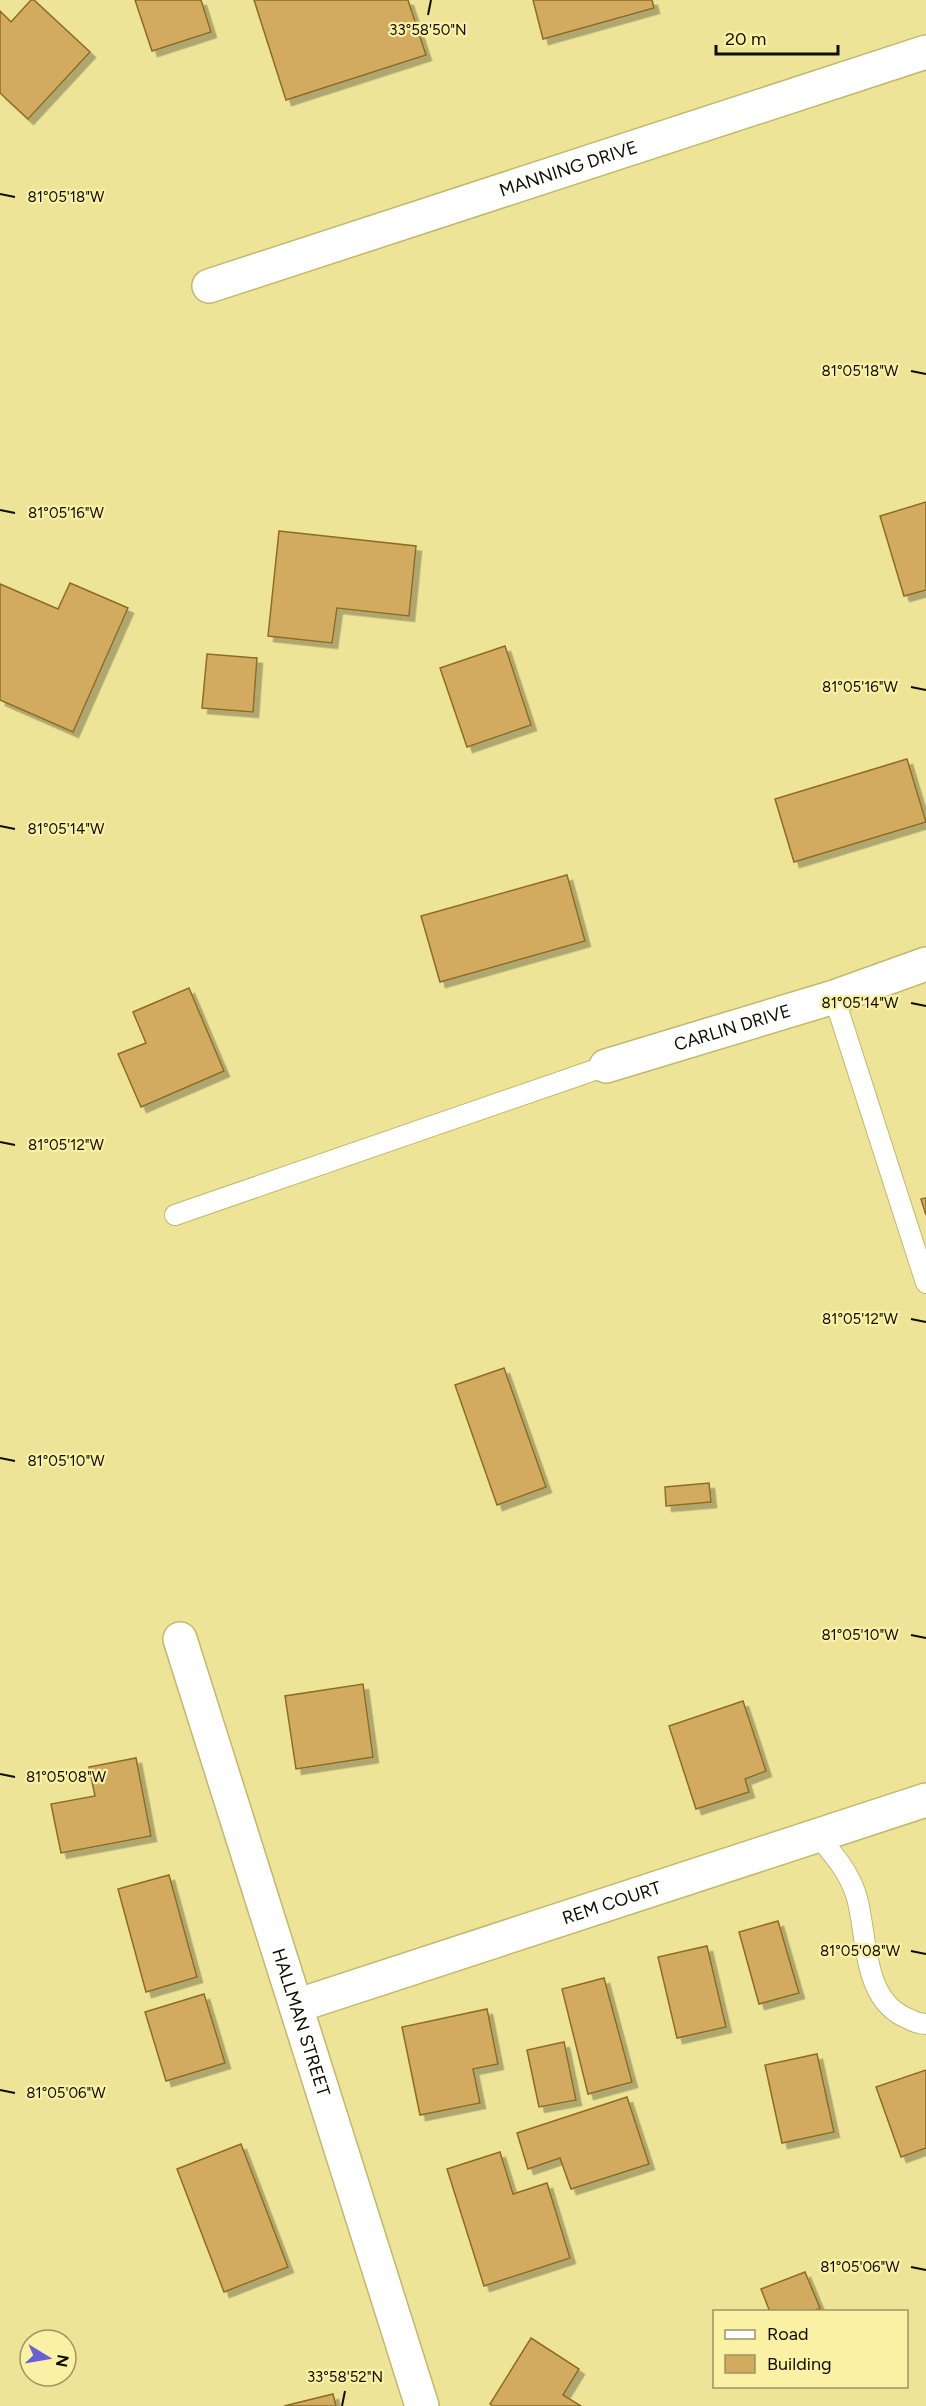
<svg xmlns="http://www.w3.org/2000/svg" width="926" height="2406" viewBox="0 0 926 2406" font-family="Figtree,sans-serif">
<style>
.building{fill:#d2ab60;stroke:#8d6c25;stroke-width:1.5;filter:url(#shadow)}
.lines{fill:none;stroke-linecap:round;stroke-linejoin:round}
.lane-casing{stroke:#c1b86d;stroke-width:22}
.street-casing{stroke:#c1b86d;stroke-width:36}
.lane{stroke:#fff;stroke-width:20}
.street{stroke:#fff;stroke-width:33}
.ticks{fill:none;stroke:#0f0c00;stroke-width:2}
.labels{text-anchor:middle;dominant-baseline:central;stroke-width:4.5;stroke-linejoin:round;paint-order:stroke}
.street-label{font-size:18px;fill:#0f0c00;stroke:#faf1a5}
.ticks-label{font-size:15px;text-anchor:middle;fill:#0f0c00;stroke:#faf1a5;stroke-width:4.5;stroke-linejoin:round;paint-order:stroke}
</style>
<defs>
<filter id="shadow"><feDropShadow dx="5.5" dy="5.5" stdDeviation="0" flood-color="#0004"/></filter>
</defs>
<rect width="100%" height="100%" fill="#ede498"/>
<g class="building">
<polygon points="31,0 34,0 90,52 28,119 0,93 0,11 11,22"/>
<polygon points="135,0 201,0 211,32 152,51"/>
<polygon points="254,0 408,0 426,55 286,100"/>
<polygon points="533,0 652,0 654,8 543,39"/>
<polygon points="926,502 926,590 904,596 880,516"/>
<polygon points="279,531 416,546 409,616 337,608 332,643 268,636"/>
<polygon points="70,583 128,608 73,732 0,700 0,584 58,609"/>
<polygon points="505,646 531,725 467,747 440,668"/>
<polygon points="207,654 257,658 253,712 202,708"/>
<polygon points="907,759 926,822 794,862 775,799"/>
<polygon points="567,875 585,941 440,982 421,916"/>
<polygon points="189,988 224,1071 141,1107 118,1054 146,1043 133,1012"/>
<polygon points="926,1198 926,1215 921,1199"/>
<polygon points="504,1368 546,1487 497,1505 455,1385"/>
<polygon points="709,1483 711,1502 666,1506 665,1487"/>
<polygon points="363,1684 373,1757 296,1769 285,1696"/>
<polygon points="743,1701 766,1771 745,1779 749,1792 696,1809 669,1726"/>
<polygon points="136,1758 151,1836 61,1853 51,1804 95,1796 89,1767"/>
<polygon points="169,1875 197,1977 146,1992 118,1889"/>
<polygon points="778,1921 799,1993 759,2004 739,1932"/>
<polygon points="707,1946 726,2027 677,2038 658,1957"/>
<polygon points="604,1978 632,2082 588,2094 562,1989"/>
<polygon points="204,1994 225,2063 166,2081 145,2012"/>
<polygon points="487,2009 498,2064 473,2069 480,2103 420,2115 402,2027"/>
<polygon points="564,2042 576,2100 539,2107 527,2050"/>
<polygon points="817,2054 834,2132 782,2143 765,2065"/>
<polygon points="926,2070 926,2148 901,2157 876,2087"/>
<polygon points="627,2097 649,2164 571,2189 560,2158 528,2169 517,2133"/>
<polygon points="241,2144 288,2267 224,2292 177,2169"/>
<polygon points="500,2152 513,2194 547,2183 570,2258 484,2286 447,2169"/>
<polygon points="805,2272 820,2308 812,2312 770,2312 761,2289"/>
<polygon points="531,2338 579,2369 563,2395 581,2406 493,2406 490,2404"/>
<polygon points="333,2394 336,2406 284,2406"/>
</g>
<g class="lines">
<g class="lane-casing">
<g id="lane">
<polyline points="834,997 926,1283"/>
<polyline points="175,1215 606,1066"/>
<path d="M818,1836C834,1855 850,1873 857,1898C868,1939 862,2001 909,2019C914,2022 920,2024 926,2024"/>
</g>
</g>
<g class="street-casing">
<g id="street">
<path id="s1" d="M209,286L926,52"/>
<path id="s2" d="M606,1066L834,997L926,964"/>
<path id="s3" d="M180,1639L422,2406"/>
<path id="s4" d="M296,2006L926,1800"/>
</g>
</g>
<use href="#lane" class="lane"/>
<use href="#street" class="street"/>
</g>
<path class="ticks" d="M428,15L431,0M0,194L15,197M911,371L926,374M0,510L15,513M911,687L926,690M0,826L15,829M911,1003L926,1006M0,1142L15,1145M911,1319L926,1322M0,1458L15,1461M911,1635L926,1638M0,1774L15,1777M911,1951L926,1954M0,2090L15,2093M911,2267L926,2270M342,2406L345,2391"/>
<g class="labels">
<g class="street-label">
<text stroke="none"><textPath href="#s1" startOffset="378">MANNING DRIVE</textPath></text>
<text stroke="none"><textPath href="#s2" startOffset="132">CARLIN DRIVE</textPath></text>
<text stroke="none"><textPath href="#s4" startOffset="332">REM COURT</textPath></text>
<text stroke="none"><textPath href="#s3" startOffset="402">HALLMAN STREET</textPath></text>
</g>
</g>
<g class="ticks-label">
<text x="428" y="35">33°58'50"N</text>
<text x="66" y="202">81°05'18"W</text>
<text x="860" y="376">81°05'18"W</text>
<text x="66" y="518">81°05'16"W</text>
<text x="860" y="692">81°05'16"W</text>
<text x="66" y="834">81°05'14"W</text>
<text x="860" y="1008">81°05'14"W</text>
<text x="66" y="1150">81°05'12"W</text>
<text x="860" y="1324">81°05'12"W</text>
<text x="66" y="1466">81°05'10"W</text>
<text x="860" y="1640">81°05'10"W</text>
<text x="66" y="1782">81°05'08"W</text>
<text x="860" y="1956">81°05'08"W</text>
<text x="66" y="2098">81°05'06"W</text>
<text x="860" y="2272">81°05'06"W</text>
<text x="345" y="2382">33°58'52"N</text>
</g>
<rect x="713" y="2310" width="195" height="78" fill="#faf1a5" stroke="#9c9563" stroke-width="1.5"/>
<rect x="725" y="2330" width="30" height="9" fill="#ffffff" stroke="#9c9563" stroke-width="1.5"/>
<text x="767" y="2340" font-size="18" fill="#0f0c00">Road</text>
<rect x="725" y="2355" width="30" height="18" fill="#d2ab60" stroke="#9c9563" stroke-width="1.5"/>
<text x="767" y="2370" font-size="18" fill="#0f0c00">Building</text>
<g transform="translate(48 2358) rotate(101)"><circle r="28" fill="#faf1a5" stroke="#9c9563" stroke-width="1.5"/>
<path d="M0-4.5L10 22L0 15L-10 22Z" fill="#685ed7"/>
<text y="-9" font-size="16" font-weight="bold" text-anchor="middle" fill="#0f0c00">N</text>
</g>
<path d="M716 45v9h122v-9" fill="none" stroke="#0f0c00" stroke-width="3"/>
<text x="725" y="45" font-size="18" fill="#0f0c00" stroke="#faf1a5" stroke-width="4.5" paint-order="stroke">20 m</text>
</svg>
